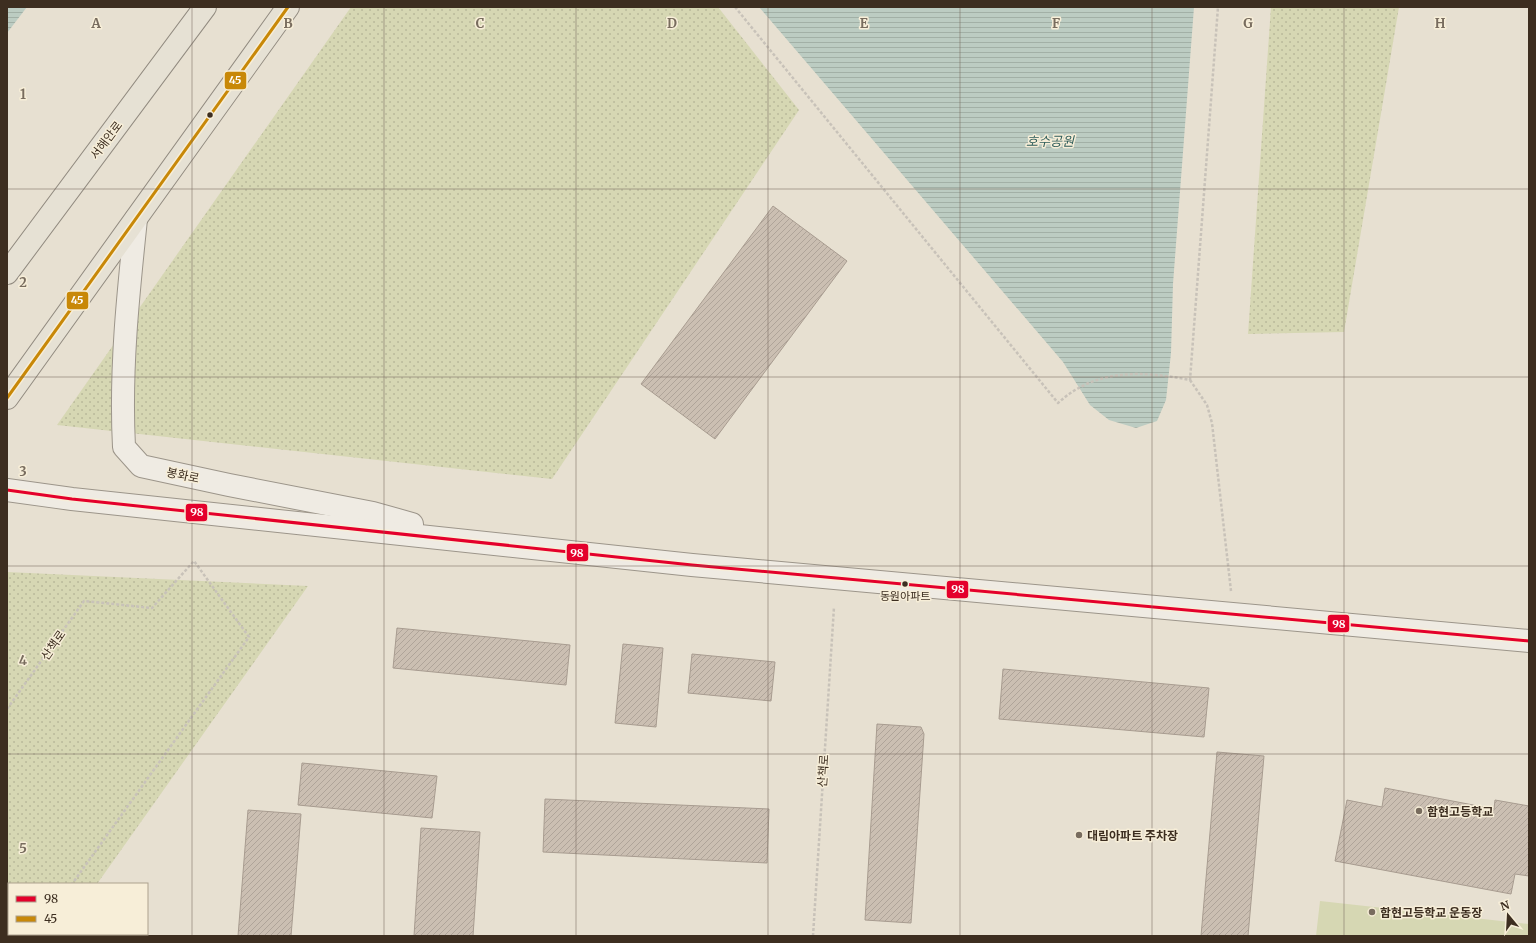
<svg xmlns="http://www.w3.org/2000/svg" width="1536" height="943" viewBox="0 0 1536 943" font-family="Merriweather,'Noto Sans KR',serif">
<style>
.grass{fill:#d6d7b3}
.park{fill:url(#park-dots)}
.water{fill:url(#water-rules)}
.building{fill:url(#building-hatch);stroke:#a89c90}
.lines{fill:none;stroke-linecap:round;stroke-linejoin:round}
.secondary-casing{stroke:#9c958a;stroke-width:24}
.primary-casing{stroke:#928b80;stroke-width:24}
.path{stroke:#c8c2b9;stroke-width:2.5;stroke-dasharray:3 2;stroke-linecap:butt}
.secondary{stroke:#efebe3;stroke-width:22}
.primary{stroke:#e6e1d4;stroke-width:22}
.bus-1-casing{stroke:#f7eed8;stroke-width:6}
.bus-2-casing{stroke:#f7eed8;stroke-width:6}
.bus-1{stroke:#e4002b;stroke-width:3}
.bus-2{stroke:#c88808;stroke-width:3}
.grid{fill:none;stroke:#786c5e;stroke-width:1;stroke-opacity:0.55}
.bus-dot{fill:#3d2e20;stroke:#f7eed8;stroke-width:1.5}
.poi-dot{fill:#786c5e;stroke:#f7eed8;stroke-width:1.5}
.labels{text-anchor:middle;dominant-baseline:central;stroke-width:3;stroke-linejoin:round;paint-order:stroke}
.bus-label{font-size:11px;fill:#3d2e20;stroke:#f7eed8}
.street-label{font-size:12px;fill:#3d2e20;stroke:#f7eed8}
.poi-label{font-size:12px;font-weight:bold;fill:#3d2e20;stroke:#f7eed8;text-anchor:start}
.water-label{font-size:13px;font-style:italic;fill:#2f5d5a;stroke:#f7eed8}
.grid-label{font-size:13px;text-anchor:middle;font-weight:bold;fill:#786c5e;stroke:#f7eed8;stroke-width:3;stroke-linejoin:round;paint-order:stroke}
.line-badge{stroke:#f7eed8;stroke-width:1.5}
.badge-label{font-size:11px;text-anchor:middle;font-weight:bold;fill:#fff}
</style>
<defs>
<pattern id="park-dots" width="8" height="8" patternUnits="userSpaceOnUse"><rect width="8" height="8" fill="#d6d7b3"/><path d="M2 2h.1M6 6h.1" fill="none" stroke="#b9b99a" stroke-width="1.8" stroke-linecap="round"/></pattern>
<pattern id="water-rules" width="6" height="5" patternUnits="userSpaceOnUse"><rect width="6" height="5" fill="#bcccc2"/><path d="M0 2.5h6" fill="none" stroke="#a2b0a6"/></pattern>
<pattern id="building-hatch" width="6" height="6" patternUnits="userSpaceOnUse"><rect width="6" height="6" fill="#cbbfb2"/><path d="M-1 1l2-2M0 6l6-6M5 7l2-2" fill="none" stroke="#afa499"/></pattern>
</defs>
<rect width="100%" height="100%" fill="#e7e0d1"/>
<polygon class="grass" points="1320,901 1529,924 1529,936 1316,936"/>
<g class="park">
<polygon points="351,7 718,7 799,110 552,479 57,425"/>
<polygon points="1271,7 1399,7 1344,332 1248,334"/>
<polygon points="7,572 308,586 97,884 9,884 9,934 62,934 61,936 7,936"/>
</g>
<g class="water">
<polygon points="7,7 27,7 7,33"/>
<polygon points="759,7 1194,7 1173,284 1171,353 1166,400 1157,421 1136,428 1109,420 1090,405 1063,362"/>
</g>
<g class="building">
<polygon points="773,206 847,261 715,439 641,384"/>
<polygon points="397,628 570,645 566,685 393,668"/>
<polygon points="623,644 663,648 656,727 615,723"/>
<polygon points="692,654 775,662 771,701 688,693"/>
<polygon points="1003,669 1209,688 1204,737 999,719"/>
<polygon points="877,724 921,727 924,734 911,923 865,920"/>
<polygon points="1217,752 1264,756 1248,936 1201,936"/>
<polygon points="302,763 437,776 432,818 298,805"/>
<polygon points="1385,788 1494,809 1495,800 1529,806 1529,876 1515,874 1511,894 1335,861 1347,800 1382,807"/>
<polygon points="545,799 769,809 767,863 543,852"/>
<polygon points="248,810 301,814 291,936 238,936"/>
<polygon points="421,828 480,832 473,936 414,936"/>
</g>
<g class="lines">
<g class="secondary-casing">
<g id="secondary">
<path d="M136,219C128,295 120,371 124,447L141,466L229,485L373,513L412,524"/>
<polyline points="7,490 72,499 692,565 1529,641"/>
</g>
</g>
<g class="primary-casing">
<g id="primary">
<polyline points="7,273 205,7"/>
<polyline points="7,398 288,7"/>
</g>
</g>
<g class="path">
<path d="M735,7L1058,403C1096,368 1143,371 1190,380L1218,7"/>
<polyline points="1190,380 1207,405 1212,423 1231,591"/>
<polyline points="7,709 84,601 152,608 194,561 249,637 72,884"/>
<polyline points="35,936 36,934"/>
<polyline points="813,936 834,607"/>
</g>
<use href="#secondary" class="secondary"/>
<use href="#primary" class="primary"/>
<g class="bus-1-casing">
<polyline id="bus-1" points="7,490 72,499 692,565 1529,641"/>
</g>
<g class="bus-2-casing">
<polyline id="bus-2" points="7,398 288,7"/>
</g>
<use href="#bus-1" class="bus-1"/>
<use href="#bus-2" class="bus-2"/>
</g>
<path class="grid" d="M192,7V936M384,7V936M576,7V936M768,7V936M960,7V936M1152,7V936M1344,7V936M7,189H1529M7,377H1529M7,566H1529M7,754H1529"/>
<g class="bus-dot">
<circle cx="210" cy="115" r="3.5"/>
<circle cx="905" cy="584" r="3.5"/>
</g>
<g class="poi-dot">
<circle cx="1419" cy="811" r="4"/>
<circle cx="1079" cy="835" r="4"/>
<circle cx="1372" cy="912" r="4"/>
</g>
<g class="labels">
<g class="bus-label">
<text x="905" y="596">동원아파트</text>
</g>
<g class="street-label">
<text transform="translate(106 140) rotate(-53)">서해안로</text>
<text transform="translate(183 475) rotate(12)">봉화로</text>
<text transform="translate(53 645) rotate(-55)">산책로</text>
<text transform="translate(823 771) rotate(-86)">산책로</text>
</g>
<g class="poi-label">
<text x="1427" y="811">함현고등학교</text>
<text x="1087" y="835">대림아파트 주차장</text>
<text x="1380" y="912">함현고등학교 운동장</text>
</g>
<g class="water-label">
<text x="1050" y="141">호수공원</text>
</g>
</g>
<g class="grid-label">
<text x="96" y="28">A</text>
<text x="288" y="28">B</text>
<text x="480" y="28">C</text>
<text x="672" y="28">D</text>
<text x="864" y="28">E</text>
<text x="1056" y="28">F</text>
<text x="1248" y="28">G</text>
<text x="1440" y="28">H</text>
<text x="23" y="99">1</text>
<text x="23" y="287">2</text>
<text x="23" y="476">3</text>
<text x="23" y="665">4</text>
<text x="23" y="853">5</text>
</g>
<g class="line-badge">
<rect x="224" y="71" width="23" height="19" rx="4" fill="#c88808"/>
<rect x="66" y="291" width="23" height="19" rx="4" fill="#c88808"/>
<rect x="185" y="503" width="23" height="19" rx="4" fill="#e4002b"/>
<rect x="566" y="543" width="23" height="19" rx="4" fill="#e4002b"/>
<rect x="946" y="580" width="23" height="19" rx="4" fill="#e4002b"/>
<rect x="1327" y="614" width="23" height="19" rx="4" fill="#e4002b"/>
</g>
<g class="badge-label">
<text x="235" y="84">45</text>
<text x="77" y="304">45</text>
<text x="197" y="516">98</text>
<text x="577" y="557">98</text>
<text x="958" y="593">98</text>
<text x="1339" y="628">98</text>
</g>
<rect width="1536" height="943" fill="none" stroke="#3d2e20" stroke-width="16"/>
<rect x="8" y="883" width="140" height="52" fill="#f7eed8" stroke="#ada18e"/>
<rect x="16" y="896" width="20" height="6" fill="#e4002b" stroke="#ada18e"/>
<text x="44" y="903" font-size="12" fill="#3d2e20">98</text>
<rect x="16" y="916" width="20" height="6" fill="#c88808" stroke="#ada18e"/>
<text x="44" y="923" font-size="12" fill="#3d2e20">45</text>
<g transform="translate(1508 915) rotate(342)" stroke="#f7eed8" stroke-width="3" paint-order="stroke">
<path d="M0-3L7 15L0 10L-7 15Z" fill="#3d2e20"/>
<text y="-6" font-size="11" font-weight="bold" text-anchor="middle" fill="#3d2e20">N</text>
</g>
</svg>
